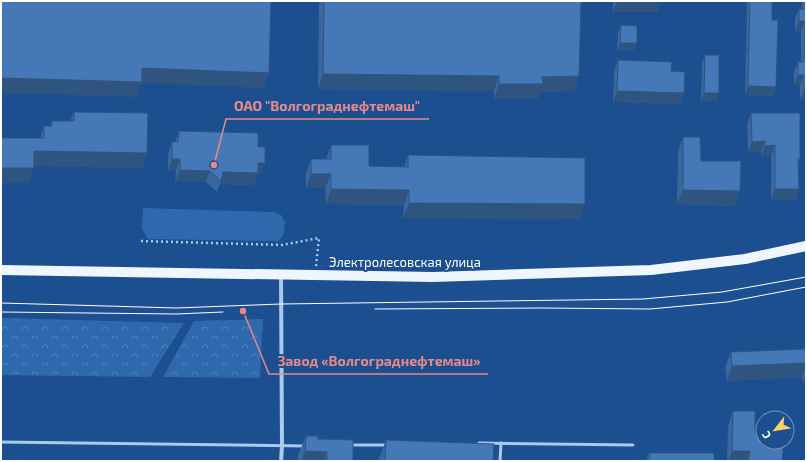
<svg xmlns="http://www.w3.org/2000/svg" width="807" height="462" viewBox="0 0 807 462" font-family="'Exo 2',sans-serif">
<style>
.green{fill:#2e69ad}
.forest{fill:url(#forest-crowns)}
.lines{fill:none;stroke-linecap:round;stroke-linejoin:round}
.path{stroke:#a9c9ee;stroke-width:2.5;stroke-dasharray:2 3;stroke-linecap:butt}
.lane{stroke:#a9c9ee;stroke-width:3}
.street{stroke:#a9c9ee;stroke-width:4}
.primary{stroke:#f0f6ff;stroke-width:10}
.tram{stroke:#fff;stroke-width:1}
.wall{fill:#3a679d}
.shaded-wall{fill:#305480}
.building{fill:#4478b7;stroke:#305480}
.labels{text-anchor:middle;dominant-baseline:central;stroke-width:4;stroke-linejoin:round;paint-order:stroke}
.street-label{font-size:13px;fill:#fff;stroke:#1b4f8f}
.leader{fill:none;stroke:#e88989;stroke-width:1.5}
.callout-dot{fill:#e88989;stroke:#1b4f8f;stroke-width:1.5}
.callout-label{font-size:14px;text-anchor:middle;font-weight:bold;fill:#e88989;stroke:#1b4f8f;stroke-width:4;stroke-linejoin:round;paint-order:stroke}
</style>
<defs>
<pattern id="forest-crowns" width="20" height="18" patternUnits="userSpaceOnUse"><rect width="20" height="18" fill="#2e69ad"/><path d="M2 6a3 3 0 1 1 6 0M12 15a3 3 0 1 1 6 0" fill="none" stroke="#4d80b9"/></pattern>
</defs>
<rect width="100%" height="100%" fill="#1b4f8f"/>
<path class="green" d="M143,208L274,212L281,215L285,222C284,231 285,235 278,241L148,239L142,229Z"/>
<g class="forest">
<polygon points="1,318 184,323 150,377 1,375"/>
<polygon points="263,319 260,378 163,377 194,321"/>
</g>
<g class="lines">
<polyline class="path" points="141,241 282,245 319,238 316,266"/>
<g class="lane">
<polyline points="1,442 305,446"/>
<polyline points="479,443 633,445"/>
<polyline points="351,445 387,445"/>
<polyline points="500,461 501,443"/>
</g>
<polyline class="street" points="281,274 282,446 281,461"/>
<polyline class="primary" points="1,270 433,277 651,270 745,259 806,246"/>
<g class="tram">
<polyline points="1,303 176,308 281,304 643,299 722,292 806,277"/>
<polyline points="375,309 544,308 650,309 727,302 806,287"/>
<polyline points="1,312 176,314 223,312"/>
</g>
</g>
<g class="wall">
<polygon points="319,1 581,1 579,76 574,91 540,92 537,99 494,99 494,91 318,89"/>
<polygon points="613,1 661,1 657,12 613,12"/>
<polygon points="747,1 772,1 772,20 776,87 773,96 745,95"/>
<polygon points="802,1 806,1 806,100 800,100 800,85 794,84 794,72 798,62 801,62 801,31 795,31 795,18 799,9 802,9"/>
<polygon points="621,25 634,51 617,51 618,33"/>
<polygon points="705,55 717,101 701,101 702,63"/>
<polygon points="618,60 671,71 684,93 680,104 613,102 614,72"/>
<polygon points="74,112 147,153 142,168 34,166 28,183 1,183 1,138 40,138 44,126 50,126 52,121 70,121"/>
<polygon points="751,113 800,159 798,162 799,189 795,200 771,200 771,156 761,157 761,152 748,152 747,124"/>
<polygon points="179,131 258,147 265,163 261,174 258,174 254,185 220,184 217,192 206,182 175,182 176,171 168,171 168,154 172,142 175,142"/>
<polygon points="683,137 701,161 735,206 677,204 678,152"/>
<polygon points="331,145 369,166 404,167 408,155 580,219 403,218 404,205 326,204 325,188 306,188 306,174 311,159 326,159"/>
<polygon points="806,349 806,382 803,383 802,377 727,381 725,367 731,352"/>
<polygon points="733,411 755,433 782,461 727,461 728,426"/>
<polygon points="306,436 318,439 353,461 298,461 298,455"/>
<polygon points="386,440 493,461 378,461"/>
<polygon points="649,453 714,461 646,461"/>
</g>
<g class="shaded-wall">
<polygon points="617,1 661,1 657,12 613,12"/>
<polygon points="799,21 805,21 801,31 795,31"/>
<polygon points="620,43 637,43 634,51 617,51"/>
<polygon points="749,45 750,45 746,54 745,54"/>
<polygon points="142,68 269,73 264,88 142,83 136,97 1,93 1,78"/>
<polygon points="323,74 499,76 494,91 318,89"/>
<polygon points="798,75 804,75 800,85 794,84"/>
<polygon points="579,76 574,91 540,92 537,99 494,99 499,84 542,77"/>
<polygon points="748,86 776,87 773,96 745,95"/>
<polygon points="804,90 806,90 806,100 800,100"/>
<polygon points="617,91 684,93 680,104 613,102"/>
<polygon points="704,93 719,93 717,101 701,101"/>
<polygon points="765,141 761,152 748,152 752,142"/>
<polygon points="775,145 771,156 761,157 765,146"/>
<polygon points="34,151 147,153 142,168 28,166"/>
<polygon points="172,159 180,159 176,171 168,171"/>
<polygon points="258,163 265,163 261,174 258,174 254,185 220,184 223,172"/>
<polygon points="1,168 34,168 28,183 1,183"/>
<polygon points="180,170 210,171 206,182 175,182"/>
<polygon points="311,174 331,174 325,188 306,188"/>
<polygon points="331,189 409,190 404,205 326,204"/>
<polygon points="775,189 799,189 795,200 771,200"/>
<polygon points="683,190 740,191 735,206 677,204"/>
<polygon points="409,203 585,204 580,219 403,218"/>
<polygon points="806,363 806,367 802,377 727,381 732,366"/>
<polygon points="806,375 806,382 803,383"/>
<polygon points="305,451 327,452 324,461 302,461"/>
<polygon points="732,451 750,451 747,461 728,461"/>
</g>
<g class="building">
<polygon points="1,1 271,1 269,73 142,68 142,82 1,78"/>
<polygon points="324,1 581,1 579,76 542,77 543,84 499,84 499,76 323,74"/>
<polygon points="750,1 772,1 772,20 778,20 776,87 748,86"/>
<polygon points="805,1 806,1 806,90 804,90 804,75 798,75 798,62 804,62 804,52 805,52 805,21 799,21 799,9 805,9"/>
<polygon points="621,25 637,26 637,43 620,43"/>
<polygon points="705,55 719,55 719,93 704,93"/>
<polygon points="618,60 672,62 671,71 685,72 684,93 617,91"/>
<polygon points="74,112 148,113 147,153 34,151 34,168 1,168 1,138 44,138 44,126 52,126 52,121 74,121"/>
<polygon points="751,113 800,113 800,159 798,159 799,189 775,189 775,145 765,146 765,141 752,142"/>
<polygon points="179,131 258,133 258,147 265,147 265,163 258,163 258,173 223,172 221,181 210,171 180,170 180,159 172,159 172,142 178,142"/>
<polygon points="683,137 700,137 701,161 741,161 740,191 683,190"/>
<polygon points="331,145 369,145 369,166 408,167 408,155 585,158 585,204 409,203 409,190 331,189 331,174 311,174 311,159 331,159"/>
<polygon points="806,349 806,363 732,366 731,352"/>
<polygon points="733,411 755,411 755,433 763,434 763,442 784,442 782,461 749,461 750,451 732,451"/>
<polygon points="306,436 318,436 318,439 353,440 353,461 327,461 327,452 305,451"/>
<polygon points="386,440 494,444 493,461 385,461"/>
<polygon points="649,453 714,453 714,461 650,461"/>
</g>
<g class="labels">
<g class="street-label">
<text x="405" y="262">Электролесовская улица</text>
</g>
</g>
<path class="leader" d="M214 165L226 119H429M243 311L269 374H488"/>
<g class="callout-dot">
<circle cx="214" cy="165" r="4"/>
<circle cx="243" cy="311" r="4"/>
</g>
<g class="callout-label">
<text x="327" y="111">ОАО "Волгограднефтемаш"</text>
<text x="379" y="366">Завод «Волгограднефтемаш»</text>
</g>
<rect width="807" height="462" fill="none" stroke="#ffffff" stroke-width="4"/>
<g transform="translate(775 430) rotate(239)"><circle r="19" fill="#1b4f8f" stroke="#7695bc"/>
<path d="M0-3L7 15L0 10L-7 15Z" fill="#ffd166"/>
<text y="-6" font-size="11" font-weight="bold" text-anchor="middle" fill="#ffffff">С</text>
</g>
</svg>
